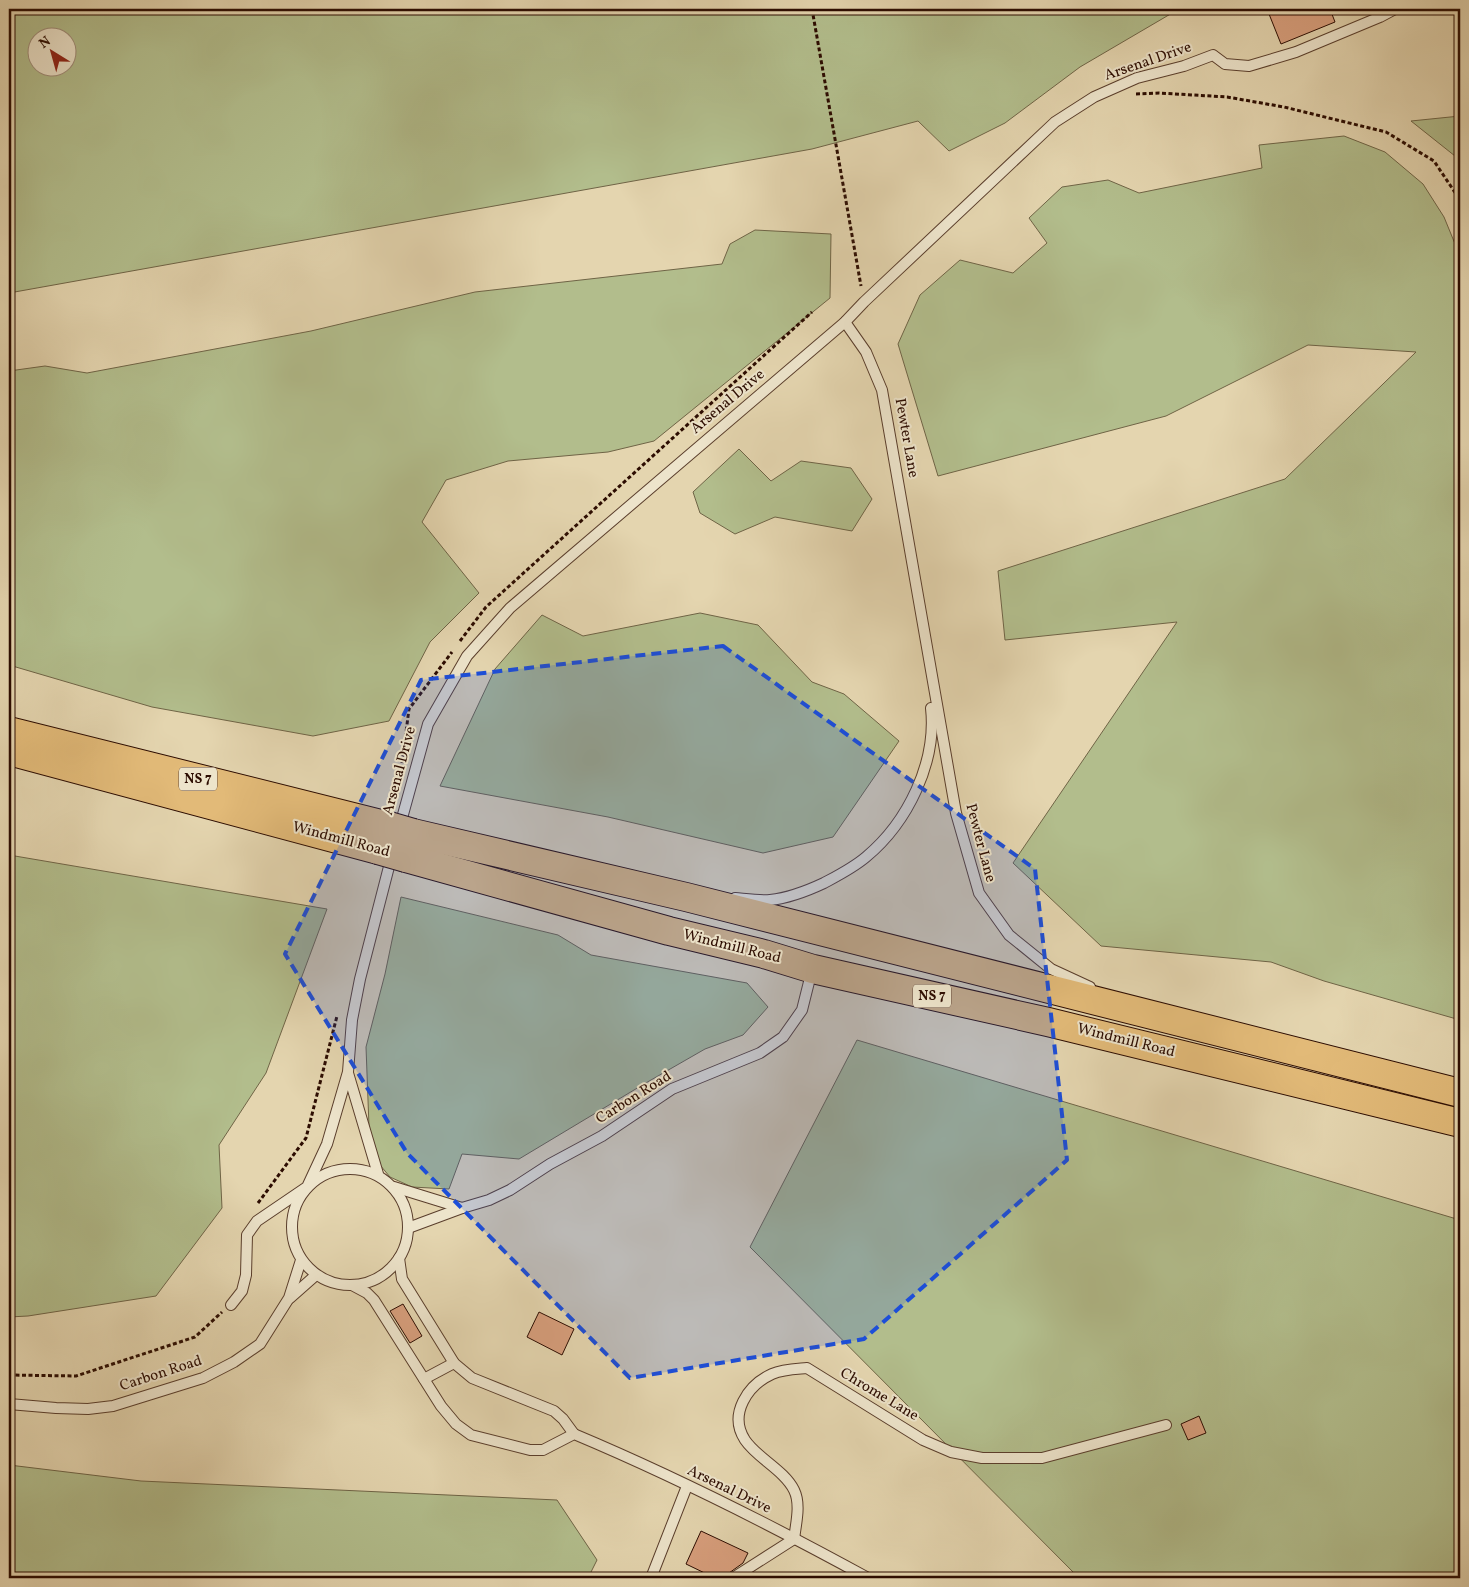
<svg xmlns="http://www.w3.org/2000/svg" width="1469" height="1587" viewBox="0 0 1469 1587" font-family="Vollkorn,serif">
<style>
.green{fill:#b2bd8c;stroke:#6f6446;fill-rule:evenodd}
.building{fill:#d89f7d;stroke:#2c0c01}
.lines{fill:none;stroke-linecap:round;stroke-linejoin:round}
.lane-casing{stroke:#5a3e2c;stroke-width:12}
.highway-casing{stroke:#2c0c01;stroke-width:30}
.path{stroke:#2c0c01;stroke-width:3;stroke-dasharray:4 2.5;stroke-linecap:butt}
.lane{stroke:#ede4cb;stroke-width:10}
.highway{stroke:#e2ba78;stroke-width:28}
.highway-bridge-casing{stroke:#2c0c01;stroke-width:30;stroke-linecap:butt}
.highway-bridge{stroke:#e2ba78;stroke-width:28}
.marked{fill:#1d4ed8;fill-opacity:0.2;stroke:#1d4ed8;stroke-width:4;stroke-dasharray:10 6;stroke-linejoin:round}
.labels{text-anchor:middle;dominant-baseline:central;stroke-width:4;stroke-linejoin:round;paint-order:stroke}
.shield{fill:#ede4cb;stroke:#664d3e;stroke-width:1}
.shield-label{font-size:14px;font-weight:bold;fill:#2c0c01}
.street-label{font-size:15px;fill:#2c0c01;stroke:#ede4cb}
</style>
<rect width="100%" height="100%" fill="#e4d5af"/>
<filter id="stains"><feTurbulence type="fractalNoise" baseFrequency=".004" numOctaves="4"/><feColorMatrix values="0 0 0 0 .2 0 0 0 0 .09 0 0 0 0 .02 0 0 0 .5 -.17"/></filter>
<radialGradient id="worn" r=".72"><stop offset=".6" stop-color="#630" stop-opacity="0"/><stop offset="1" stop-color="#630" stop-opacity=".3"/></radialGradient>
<g class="green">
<path d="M9,9H1179L1080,67L1005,123L949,151L918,121L812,149L9,293ZM38,38H68V68H38Z"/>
<polygon points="1460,116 1460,160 1411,121"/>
<polygon points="1344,136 1385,152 1423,184 1444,217 1460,256 1460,1020 1324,981 1271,962 1101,946 1013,863 1177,622 1005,640 998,571 1285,479 1416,352 1308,345 1166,416 938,476 898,344 920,295 960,260 1013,273 1047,243 1029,218 1062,187 1108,180 1139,193 1262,168 1259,145"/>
<polygon points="755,230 831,234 830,298 654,441 608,452 508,461 446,480 422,522 479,593 430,642 389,721 313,736 152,707 9,665 9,371 45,366 87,373 311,331 475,292 722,264 730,244"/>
<polygon points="739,449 771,481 801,461 851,468 872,499 852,531 775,517 735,534 700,513 693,492"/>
<polygon points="700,613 758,625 812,682 844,694 899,741 833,837 763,853 608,817 440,786 495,669 542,615 583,636"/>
<polygon points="9,855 327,909 266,1073 219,1145 222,1208 156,1296 28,1316 9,1317"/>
<polygon points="401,897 558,935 591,955 747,983 768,1007 743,1035 705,1049 644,1084 519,1159 462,1154 449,1189 412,1187 390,1177 370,1153 366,1047 385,974"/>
<polygon points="857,1040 1460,1220 1460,1578 1079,1578 750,1247"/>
<polygon points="9,1465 141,1481 557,1500 597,1560 588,1578 9,1578"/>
</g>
<g class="building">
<polygon points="1281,9 1330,9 1335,22 1281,44 1269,14"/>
<polygon points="403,1304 422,1336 410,1343 390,1311"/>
<polygon points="539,1312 574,1329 562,1355 527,1337"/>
<polygon points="1199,1416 1206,1433 1188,1440 1181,1424"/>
<polygon points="701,1531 748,1553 743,1563 729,1573 726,1578 715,1578 686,1564"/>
</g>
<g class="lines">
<g class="lane-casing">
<g id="lane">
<polyline points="845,322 866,352 882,390 956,813 979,893 1009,935 1051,969 1090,987"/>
<polyline points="399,829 428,724 467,656 510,608 845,322 864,302 1055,122 1094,97 1137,78 1184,66 1213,55 1225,64 1249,66 1296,52 1380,17 1395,9"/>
<path d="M735,898C746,899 759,901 770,900C789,898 807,891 824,883C839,875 853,868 866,857C908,822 937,762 931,708"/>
<polyline points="348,1073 378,1174"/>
<circle cx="350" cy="1227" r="58"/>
<polyline points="394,1187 462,1208"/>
<polyline points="408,1228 462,1208 489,1200 510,1190 550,1164 602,1136 672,1089 760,1053 783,1037 802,1010 812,970"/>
<polyline points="399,1258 402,1279 454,1363 472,1378 554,1411 563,1419 574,1434"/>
<path d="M352,1285L367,1293L374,1300L441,1406L456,1424L471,1435L530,1450H543L574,1434C674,1476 773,1526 868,1578"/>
<polyline points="290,1298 316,1275"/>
<polyline points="231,1305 242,1291 246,1275 247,1235 257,1221 307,1187 327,1144 348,1072 352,1020 360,979 392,855"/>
<polyline points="424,1379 454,1363"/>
<polyline points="9,1404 56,1408 88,1409 113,1406 203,1378 234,1362 260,1344 289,1298 301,1260"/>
<polyline points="651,1578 687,1486"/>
<path d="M733,1578L794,1539C796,1523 801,1504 794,1490C784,1470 757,1458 745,1440C728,1414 748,1385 772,1374C783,1369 795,1369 807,1368L923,1440L951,1452L982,1458H1042L1166,1425"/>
</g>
</g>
<g class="highway-casing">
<g id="highway">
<polyline points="9,731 389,826"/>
<polyline points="9,751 378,850"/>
<polyline points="413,833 686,897 1460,1093"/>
<polyline points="406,858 669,931 764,954 813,969 1048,1022 1460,1123"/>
</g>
</g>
<g class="path">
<polyline points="812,9 861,286"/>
<polyline points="1136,94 1159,93 1227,97 1284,107 1386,132 1434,161 1460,200"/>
<polyline points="460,641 486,607 812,312"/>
<polyline points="402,763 409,709 452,652"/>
<polyline points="258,1203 306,1138 337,1016"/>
<polyline points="9,1375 76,1376 195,1337 222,1312"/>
</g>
<use href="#lane" class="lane"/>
<use href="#highway" class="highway"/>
<g class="highway-bridge-casing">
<g id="highway-bridge">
<polyline points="389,826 413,833"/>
<polyline points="378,850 406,858"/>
</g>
</g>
<use href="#highway-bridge" class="highway-bridge"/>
</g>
<path class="marked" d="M723,646L1035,869L1067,1160L864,1339L630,1378L407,1153L285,954L421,680Z"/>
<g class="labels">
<g class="shield">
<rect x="179" y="767.5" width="38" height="23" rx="4"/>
<rect x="913" y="984.5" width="38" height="23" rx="4"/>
</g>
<g class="shield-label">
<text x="198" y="779">NS 7</text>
<text x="932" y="996">NS 7</text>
</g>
<g class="street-label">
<text transform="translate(1148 62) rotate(-19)">Arsenal Drive</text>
<text transform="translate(728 402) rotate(-40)">Arsenal Drive</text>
<text transform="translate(906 438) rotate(80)">Pewter Lane</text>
<text transform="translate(400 771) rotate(-75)">Arsenal Drive</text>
<text transform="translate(341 840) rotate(15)">Windmill Road</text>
<text transform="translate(980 843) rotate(75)">Pewter Lane</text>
<text transform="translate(732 947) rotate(14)">Windmill Road</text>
<text transform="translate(1126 1041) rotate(14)">Windmill Road</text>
<text transform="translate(634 1098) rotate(-32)">Carbon Road</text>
<text transform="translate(161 1374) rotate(-18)">Carbon Road</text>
<text transform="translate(879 1395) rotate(31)">Chrome Lane</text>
<text transform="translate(729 1490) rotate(26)">Arsenal Drive</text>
</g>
</g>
<rect width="1469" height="1587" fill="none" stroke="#e4d5af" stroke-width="30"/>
<rect x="10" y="10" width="1449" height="1567" fill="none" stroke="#2c0c01" stroke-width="2.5"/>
<rect x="15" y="15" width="1439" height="1557" fill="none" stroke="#2c0c01"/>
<g transform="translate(52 52) rotate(323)"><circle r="24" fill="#ede4cb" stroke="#a08e7a"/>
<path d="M0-4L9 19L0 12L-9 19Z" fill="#8f2418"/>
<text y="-8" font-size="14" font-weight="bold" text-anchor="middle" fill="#2c0c01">N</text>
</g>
<rect width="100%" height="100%" filter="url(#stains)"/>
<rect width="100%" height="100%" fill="url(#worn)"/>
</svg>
